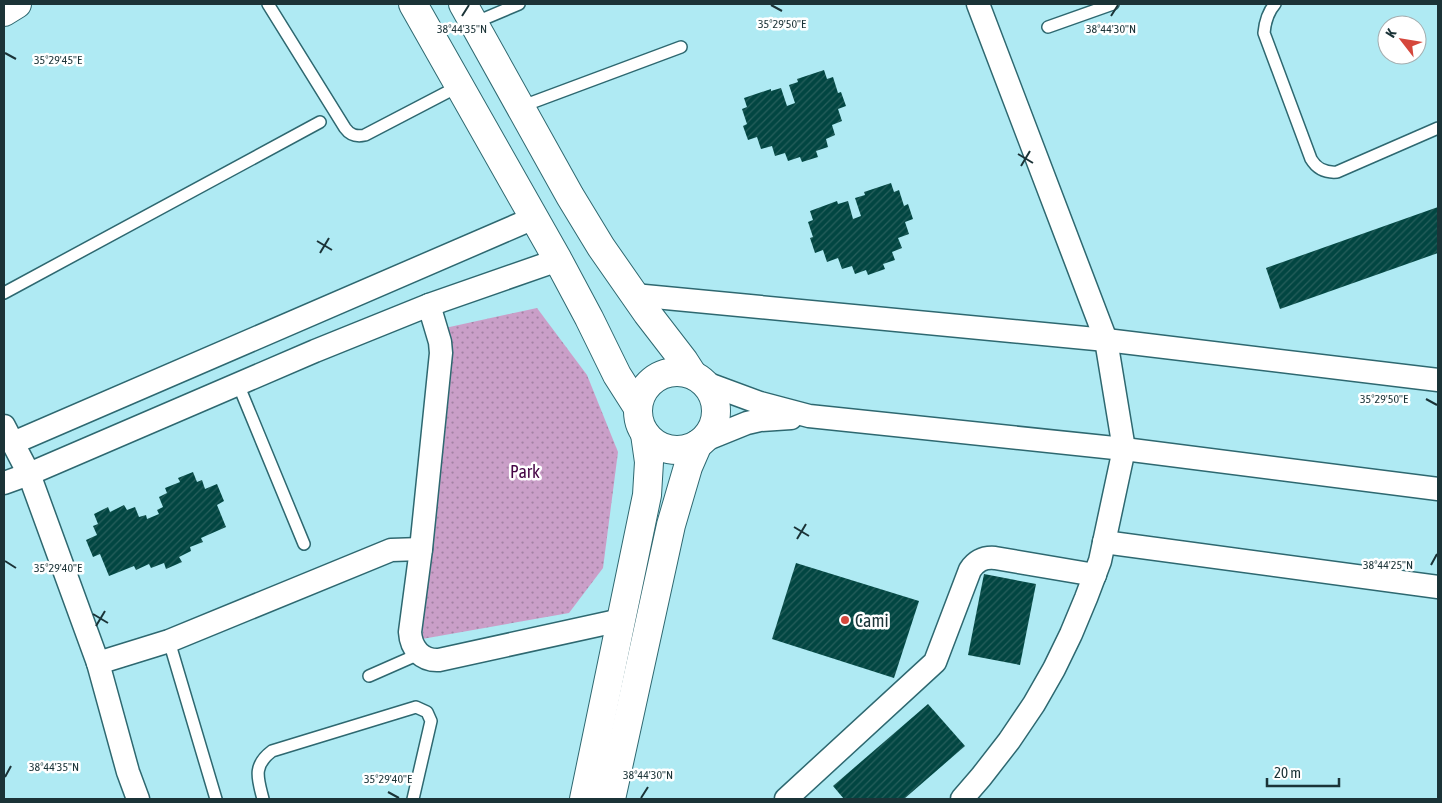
<svg xmlns="http://www.w3.org/2000/svg" width="1442" height="803" viewBox="0 0 1442 803" font-family="'Asap Condensed',sans-serif">
<style>
.park{fill:url(#park-dots)}
.building{fill:url(#building-hatch)}
.lines{fill:none;stroke-linecap:round;stroke-linejoin:round}
.lane-casing{stroke:#2e6870;stroke-width:14}
.street-casing{stroke:#2e6870;stroke-width:25}
.secondary-casing{stroke:#2e6870;stroke-width:30}
.lane{stroke:#fff;stroke-width:11}
.street{stroke:#fff;stroke-width:22}
.secondary{stroke:#fff;stroke-width:28}
.ticks{fill:none;stroke:#1b3337;stroke-width:2}
.poi-dot{fill:#d5473c;stroke:#fff;stroke-width:2}
.labels{text-anchor:middle;dominant-baseline:central;stroke-width:5;stroke-linejoin:round;paint-order:stroke}
.park-label{font-size:18px;fill:#460646;stroke:#fff}
.poi-label{font-size:18px;fill:#1b3337;stroke:#fff;text-anchor:start}
.ticks-label{font-size:12px;text-anchor:middle;fill:#1b3337;stroke:#fff;stroke-width:5;stroke-linejoin:round;paint-order:stroke}
</style>
<defs>
<pattern id="park-dots" width="8" height="8" patternUnits="userSpaceOnUse" patternTransform="scale(1.25)"><rect width="8" height="8" fill="#ca9fc8"/><path d="M2 2h.1M6 6h.1" fill="none" stroke="#a382a3" stroke-width="1.8" stroke-linecap="round"/></pattern>
<pattern id="building-hatch" width="6" height="6" patternUnits="userSpaceOnUse" patternTransform="scale(1.25)"><rect width="6" height="6" fill="#024642"/><path d="M-1 1l2-2M0 6l6-6M5 7l2-2" fill="none" stroke="#275f5c"/></pattern>
</defs>
<rect width="100%" height="100%" fill="#afeaf3"/>
<polygon class="park" points="537,308 587,375 618,452 603,568 569,613 422,639 445,328"/>
<g class="building">
<polygon points="824,70 827,79 833,77 838,93 841,92 846,106 838,109 842,121 832,125 835,135 826,139 828,147 816,151 818,157 802,162 800,157 788,161 785,153 775,156 772,146 761,149 757,137 748,140 743,126 747,124 742,109 747,107 744,98 771,89 771,91 781,88 787,106 795,103 789,85 798,82 797,79"/>
<polygon points="891,183 894,192 899,190 904,206 908,204 913,219 905,222 909,234 898,238 902,248 892,252 895,260 883,264 885,269 868,275 866,270 855,274 852,266 842,269 838,258 827,262 823,250 815,253 810,238 813,237 808,222 813,220 810,211 837,201 838,204 848,201 853,219 861,216 855,198 865,195 864,192"/>
<polygon points="1438,207 1438,253 1280,309 1266,268"/>
<polygon points="193,472 197,482 202,480 205,489 217,484 224,501 217,505 226,527 201,538 203,542 190,547 191,551 179,557 182,562 166,569 164,563 151,568 149,564 136,570 134,566 109,576 100,554 93,557 86,540 97,535 93,526 98,524 94,514 108,507 110,512 124,505 127,510 135,507 139,517 146,515 147,519 159,514 157,510 163,507 159,497 167,493 165,488 180,482 178,478"/>
<polygon points="796,563 919,601 894,678 772,639"/>
<polygon points="984,574 1036,584 1020,665 968,655"/>
<polygon points="928,704 965,746 904,799 844,799 833,786"/>
</g>
<g class="lines">
<g class="lane-casing">
<g id="lane">
<path d="M268,4L345,128C350,135 356,137 365,135L459,86"/>
<path d="M1275,4C1268,12 1265,22 1264,33L1311,159C1317,169 1325,173 1337,172L1438,128"/>
<polyline points="474,23 519,4"/>
<polyline points="1048,27 1113,4"/>
<polyline points="520,107 681,47"/>
<polyline points="4,293 320,122"/>
<polyline points="238,384 304,544"/>
<polyline points="169,641 216,799"/>
<polyline points="369,676 419,654"/>
<path d="M263,799C258,779 252,766 272,751L416,707L427,712L431,721L413,799"/>
</g>
</g>
<g class="street-casing">
<g id="street">
<polyline points="634,295 1106,340 1438,380"/>
<path d="M429,305L440,342L441,353L421,549L410,632C411,649 422,661 439,660L621,620"/>
<polyline points="703,382 760,403 809,416 1124,449 1438,489"/>
<polyline points="4,426 29,474 98,663 169,641 391,550 421,549"/>
<polyline points="705,440 747,423 760,420 791,418"/>
<polyline points="13,443 534,218"/>
<polyline points="4,483 29,474 315,351 429,305 558,260"/>
<polyline points="1104,542 1438,587"/>
<polyline points="98,663 128,772 138,799"/>
<path d="M786,799L935,662L970,570C976,561 983,557 995,558L1095,575"/>
<polyline points="962,799 981,777 1009,741 1034,704 1054,669 1071,634 1086,598 1100,561 1124,449 1106,340 978,4"/>
</g>
</g>
<g class="secondary-casing">
<g id="secondary">
<polyline points="413,4 558,260 589,318 617,375 638,408"/>
<polyline points="463,4 570,196 601,247 647,313 684,361 693,375"/>
<polyline points="4,12 17,4"/>
<circle cx="677" cy="411" r="39"/>
<polyline points="584,799 647,495 649,462 645,434"/>
<polyline points="611,799 671,525 688,467 698,444"/>
</g>
</g>
<use href="#lane" class="lane"/>
<use href="#street" class="street"/>
<use href="#secondary" class="secondary"/>
</g>
<path class="ticks" d="M771,5L782,11M462,16L469,5M1111,16L1118,5M5,53L16,59M1018,154L1033,163M1021,166L1030,151M317,241L332,250M320,253L329,238M1426,399L1437,405M794,527L809,536M797,539L806,524M5,561L16,568M1431,565L1437,554M93,614L108,623M96,626L105,611M5,777L11,766M388,792L399,798M641,798L648,787"/>
<circle class="poi-dot" cx="845" cy="620" r="5"/>
<g class="labels">
<g class="park-label">
<text x="525" y="471">Park</text>
</g>
<g class="poi-label">
<text x="855" y="620">Cami</text>
</g>
</g>
<g class="ticks-label">
<text x="782" y="28">35°29'50"E</text>
<text x="1111" y="33">38°44'30"N</text>
<text x="462" y="33">38°44'35"N</text>
<text x="58" y="64">35°29'45"E</text>
<text x="1384" y="403">35°29'50"E</text>
<text x="1388" y="569">38°44'25"N</text>
<text x="58" y="572">35°29'40"E</text>
<text x="54" y="771">38°44'35"N</text>
<text x="648" y="779">38°44'30"N</text>
<text x="388" y="783">35°29'40"E</text>
</g>
<rect width="1442" height="803" fill="none" stroke="#1b3337" stroke-width="10"/>
<g transform="translate(1402 40) rotate(301)"><circle r="24" fill="#ffffff" stroke="#a4adaf"/>
<path d="M0-4L9 19L0 12L-9 19Z" fill="#d5473c"/>
<text y="-8" font-size="14" font-weight="bold" text-anchor="middle" fill="#1b3337">K</text>
</g>
<path d="M1267 778v8h72v-8" fill="none" stroke="#1b3337" stroke-width="2.5"/>
<text x="1274" y="778" font-size="15" fill="#1b3337" stroke="#ffffff" stroke-width="4" paint-order="stroke">20 m</text>
</svg>
